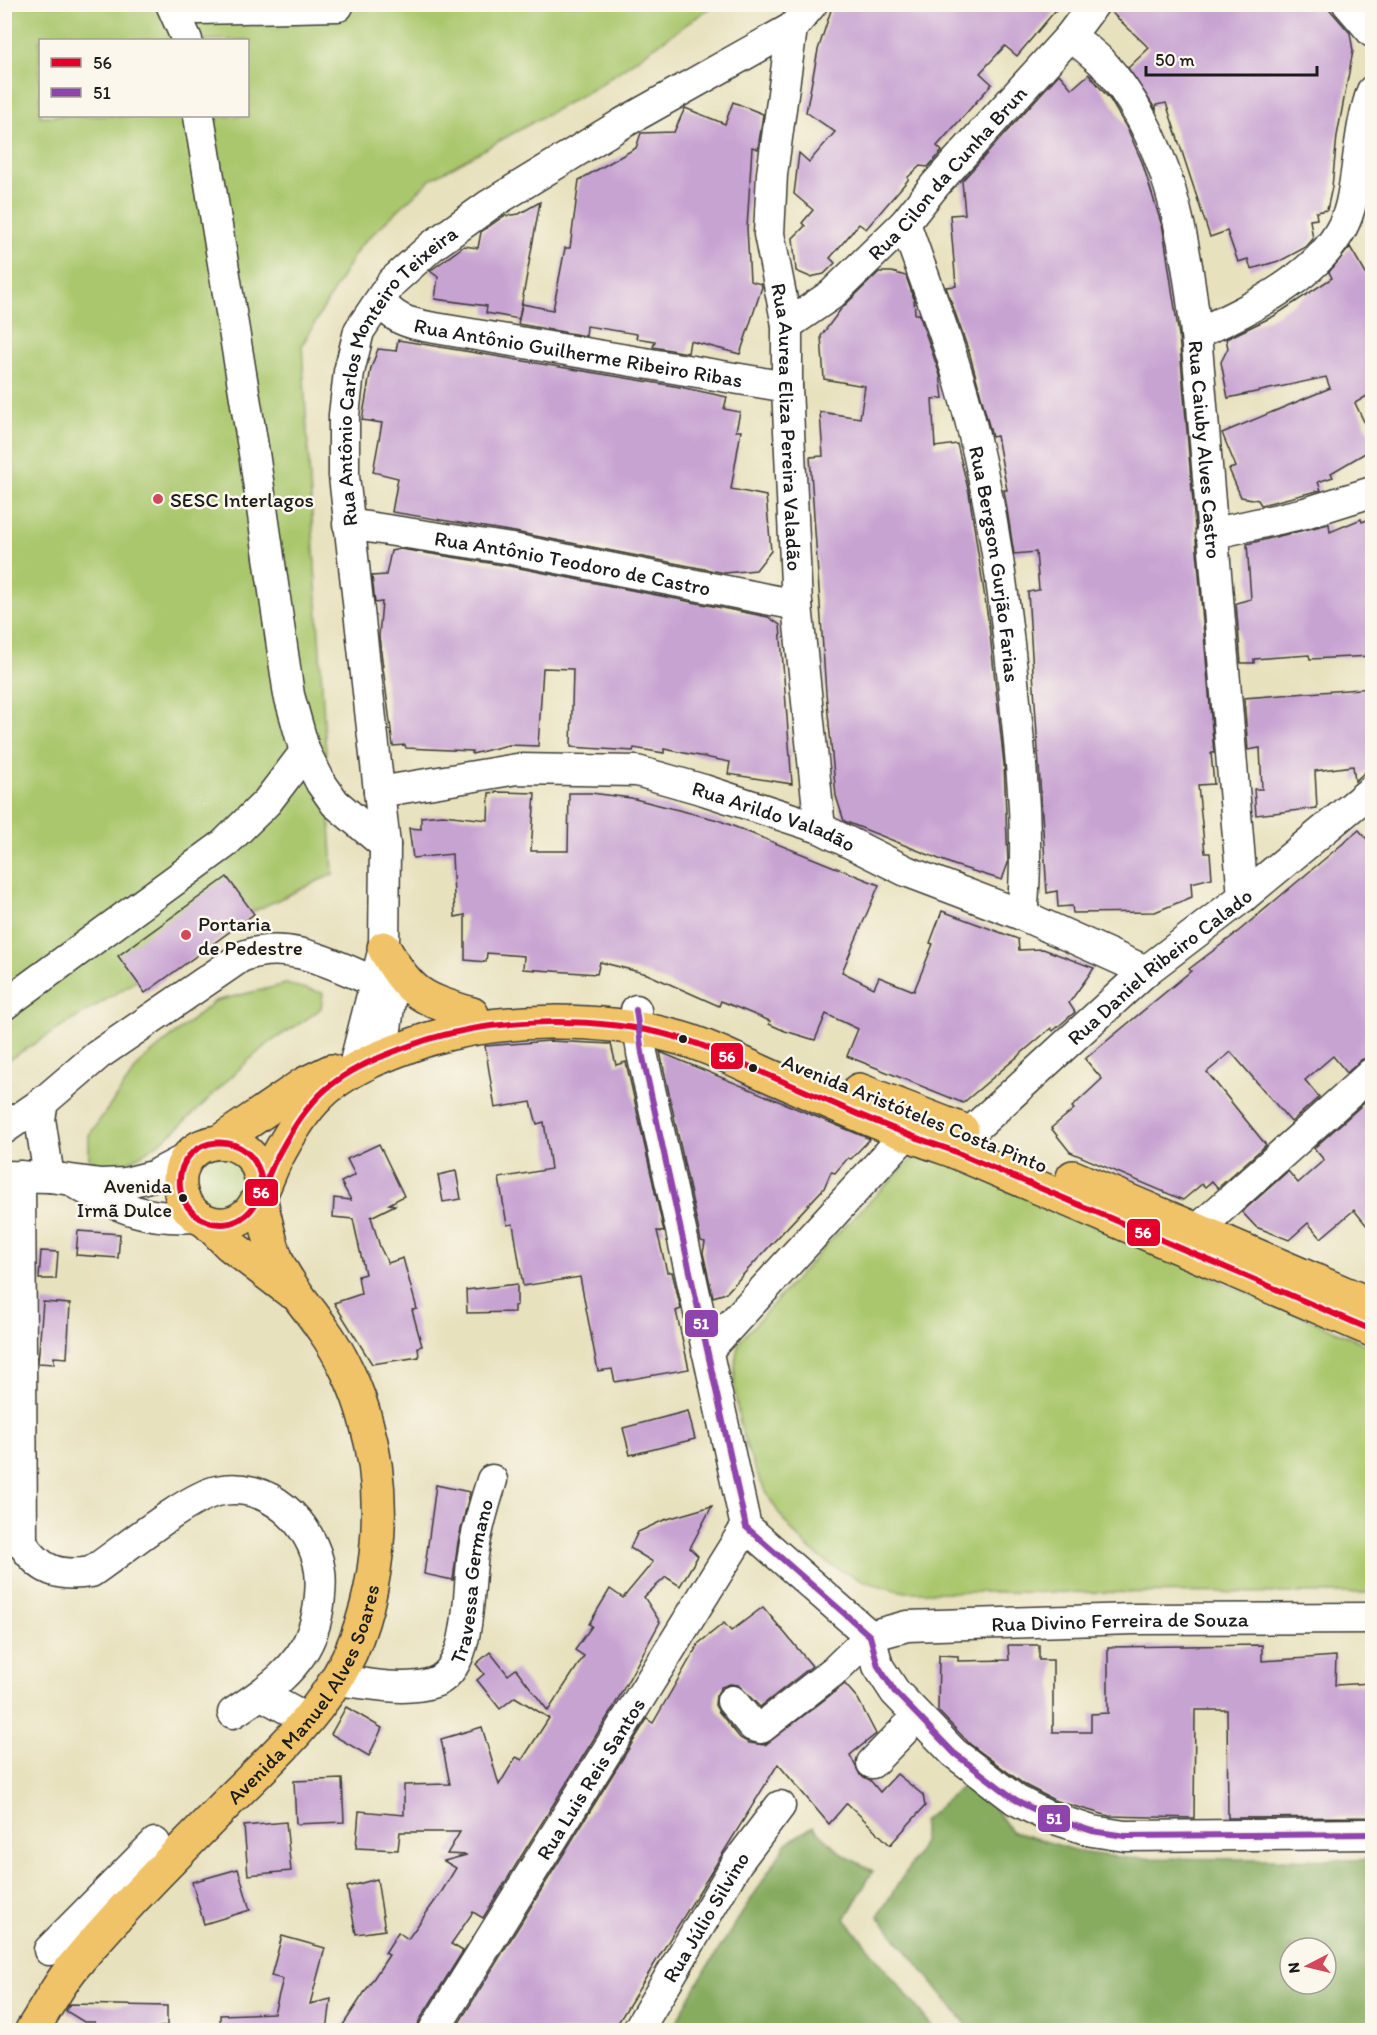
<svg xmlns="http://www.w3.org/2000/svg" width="1377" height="2035" viewBox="0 0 1377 2035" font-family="Itim,sans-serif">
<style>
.green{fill:#aac76d;stroke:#637244;stroke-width:1.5;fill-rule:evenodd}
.forest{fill:#87ac60;stroke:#52643e;stroke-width:1.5;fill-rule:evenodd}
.building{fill:#c7a3d2}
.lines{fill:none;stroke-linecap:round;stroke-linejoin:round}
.minor-casing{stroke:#3b3a34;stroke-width:33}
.major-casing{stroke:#3b3a34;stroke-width:36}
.minor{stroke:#fff;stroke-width:30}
.major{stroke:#f0c369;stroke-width:33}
.bus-1-casing{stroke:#fbf7ec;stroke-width:10}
.bus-2-casing{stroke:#fbf7ec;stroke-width:10}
.bus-1{stroke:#e4002b;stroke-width:6}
.bus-2{stroke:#8e44ad;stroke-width:6}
.poi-dot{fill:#d1495b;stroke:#fbf7ec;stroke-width:2}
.bus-dot{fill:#1c1c1c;stroke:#fbf7ec;stroke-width:2}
.labels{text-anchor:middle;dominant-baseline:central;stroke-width:5;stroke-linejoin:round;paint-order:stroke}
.bus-label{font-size:20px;fill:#1c1c1c;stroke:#fbf7ec;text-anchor:end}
.street-label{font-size:21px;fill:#1c1c1c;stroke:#fbf7ec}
.poi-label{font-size:21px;fill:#1c1c1c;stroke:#fbf7ec;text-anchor:start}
.line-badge{stroke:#fbf7ec;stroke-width:2}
.badge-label{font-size:16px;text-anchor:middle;font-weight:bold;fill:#fff}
</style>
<rect width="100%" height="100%" fill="#fbf7ec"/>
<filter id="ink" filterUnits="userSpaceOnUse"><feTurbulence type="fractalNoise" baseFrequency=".0167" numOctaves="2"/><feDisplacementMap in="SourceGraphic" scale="12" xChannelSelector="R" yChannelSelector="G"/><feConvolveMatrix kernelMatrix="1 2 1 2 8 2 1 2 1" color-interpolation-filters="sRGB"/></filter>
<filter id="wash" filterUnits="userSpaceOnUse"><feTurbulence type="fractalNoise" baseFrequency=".008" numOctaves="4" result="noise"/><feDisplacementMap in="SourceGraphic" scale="24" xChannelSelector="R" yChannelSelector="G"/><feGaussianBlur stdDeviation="1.35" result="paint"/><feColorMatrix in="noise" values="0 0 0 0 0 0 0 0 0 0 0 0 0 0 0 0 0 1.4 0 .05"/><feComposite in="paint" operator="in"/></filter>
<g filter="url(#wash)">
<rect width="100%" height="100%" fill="#e8e1be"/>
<g class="green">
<path d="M5,5H714L598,86L431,179L359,247L302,345L333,874L233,921L5,1062ZM40,40H248V116H40Z"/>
<path d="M286,984L323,993L321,1008C305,1023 285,1031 268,1044C217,1083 171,1152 106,1170L89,1158V1135L141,1062L215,1001Z"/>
<path d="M923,1151L1372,1347V1593L906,1592C874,1586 844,1576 818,1556C762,1513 721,1410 739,1342L832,1239L910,1161Z"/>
<polygon points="207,1153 244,1160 247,1199 220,1213 194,1198 193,1168"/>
</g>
<g class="forest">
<path d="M973,1777L1011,1831L1085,1853L1128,1858L1372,1860V2030H971L878,1916L917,1854L923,1841V1821ZM1290,1948H1326V1984H1290Z"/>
<polygon points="813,1826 842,1854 873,1871 845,1919 935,2030 672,2030 700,1979 787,1843"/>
</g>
<g id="blocks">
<g class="building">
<polygon points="833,4 1061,4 1017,56 1005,46 980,73 992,84 937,146 942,151 928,167 920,166 908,177 908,180 866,229 859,224 830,258 835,263 824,274 810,277 796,271 793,238 805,226 802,223 813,210 794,194 795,186 799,153 809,162 835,132 806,112 818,50"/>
<polygon points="1111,4 1325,4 1350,33 1353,51 1337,136 1332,187 1327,210 1316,212 1317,219 1310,220 1313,239 1306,247 1282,260 1251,269 1248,259 1238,262 1227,231 1210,237 1166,103 1156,105 1156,110 1128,68 1149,48 1109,10"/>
<polygon points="1059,74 1072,89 1089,74 1111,101 1128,130 1142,162 1163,229 1179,336 1214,753 1211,753 1214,784 1198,785 1205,853 1210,853 1212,878 1191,883 1192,897 1155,912 1073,913 1072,906 1058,907 1057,891 1047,893 1028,592 1039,590 1036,552 1014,554 1004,490 1007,490 997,436 992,437 970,355 946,287 956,286 950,215 965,214 962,181"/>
<polygon points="733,102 763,114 758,149 752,147 747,228 750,281 761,284 762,287 740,354 690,341 688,353 653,347 655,341 636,338 637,334 587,326 586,336 518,324 522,304 553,310 565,248 570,248 579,180 636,148 641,133 674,132 685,108 725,124"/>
<polygon points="540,202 519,319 486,313 487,306 435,299 438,277 430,271 464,246 478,248 481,232 504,216 519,214"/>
<polygon points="1350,247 1372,284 1372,393 1355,403 1372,438 1372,449 1331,473 1333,477 1318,482 1321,490 1261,505 1258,500 1241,497 1229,469 1236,467 1222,433 1330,388 1326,377 1228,398 1221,362 1228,348 1226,339 1274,316 1332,278 1329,272"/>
<polygon points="879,272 892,272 906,276 914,299 915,314 919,314 940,375 943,398 932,399 935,447 957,444 969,493 989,625 1004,764 1008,863 1002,880 954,865 844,821 836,796 826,693 810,457 823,456 820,412 860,418 865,386 824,379 821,336 841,309"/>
<polygon points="398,340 680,387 727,397 724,409 740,412 736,431 741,431 731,489 766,496 771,551 756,570 725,573 515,532 392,512 398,478 373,472 382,423 362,420 371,368 378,349 396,351"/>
<polygon points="1372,518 1372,656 1310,659 1309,655 1254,659 1254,663 1241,663 1236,603 1251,599 1247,544 1329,524 1330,532 1361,519 1362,522"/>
<polygon points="400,549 509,566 768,617 780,625 792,784 728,774 730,762 664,749 664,753 634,748 633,751 571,747 573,669 543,668 538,746 508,745 472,754 472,751 406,748 405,745 393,746 379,636 382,602 375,603 372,576 386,575 391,551"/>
<polygon points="1372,688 1372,766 1355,781 1353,766 1315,771 1317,808 1256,815 1254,789 1262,789 1260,748 1248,750 1244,698"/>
<polygon points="498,792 535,793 531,851 568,851 569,793 591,793 631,798 718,820 879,885 842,972 874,988 879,977 914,991 933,944 930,943 942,911 1018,939 1019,950 1043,949 1094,968 1069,1003 1075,1012 1053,1031 1051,1028 963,1103 847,1056 858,1029 826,1014 815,1040 785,1031 769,1024 770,1021 721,1001 719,1006 647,974 600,962 597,974 523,969 524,956 487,953 486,962 465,960 465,915 455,917 452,854 413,858 409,828 421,829 421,817 443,815 488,820 489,793"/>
<polygon points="1359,830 1372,845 1372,1056 1361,1060 1347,1073 1333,1056 1305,1080 1319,1097 1291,1122 1231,1052 1207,1072 1266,1145 1218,1188 1212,1181 1205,1187 1202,1184 1183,1200 1070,1152 1051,1128 1074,1109 1072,1107 1102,1079 1085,1059 1191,971 1189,969 1234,935"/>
<polygon points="227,877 254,914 145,993 118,956"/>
<polygon points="550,1041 611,1044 616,1065 626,1062 664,1232 657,1231 667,1272 672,1272 681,1309 676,1311 689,1369 615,1382 612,1369 598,1371 580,1277 523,1286 513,1224 507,1225 499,1178 551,1169 544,1122 537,1124 531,1102 495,1108 485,1046"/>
<polygon points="660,1052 870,1139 851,1159 848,1158 835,1173 831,1172 824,1188 726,1293 713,1297 703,1253 705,1242 701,1241"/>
<polygon points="1372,1096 1372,1232 1354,1210 1321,1238 1308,1223 1289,1240 1256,1227 1242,1212 1288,1171 1298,1183 1324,1160 1314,1148"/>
<polygon points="379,1144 404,1196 389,1204 395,1205 371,1217 380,1247 388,1263 403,1258 417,1309 412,1310 422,1346 418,1347 419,1357 372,1364 334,1303 361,1294 358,1276 365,1274 353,1219 333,1217 334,1198 351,1200 341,1182 355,1175 347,1159"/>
<polygon points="456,1171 461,1199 443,1202 438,1175"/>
<polygon points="78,1231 120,1234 118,1258 76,1255"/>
<polygon points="41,1251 58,1252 56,1279 39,1279"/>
<polygon points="517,1284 517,1305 514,1306 514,1312 467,1313 466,1290"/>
<polygon points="43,1302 70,1304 67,1358 54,1357 54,1364 38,1363"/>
<polygon points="688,1411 695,1439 630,1455 623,1428"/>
<polygon points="436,1485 470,1492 458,1542 453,1580 424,1574"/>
<polygon points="712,1506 690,1548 698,1556 680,1586 666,1577 644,1597 660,1622 613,1708 483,1918 473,1912 451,1944 463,1951 419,2021 417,2031 339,2031 389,1955 385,1953 398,1932 408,1939 442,1891 456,1868 444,1861 467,1855 447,1854 460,1832 400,1832 398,1850 356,1848 359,1811 404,1815 404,1785 450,1784 441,1739 482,1727 499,1785 516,1757 522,1760 549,1718 515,1697 500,1709 477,1680 484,1674 476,1664 490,1652 508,1675 516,1669 548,1711 584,1656 575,1650 592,1626 589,1624 610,1589 623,1598 653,1562 630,1548 638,1532 664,1520"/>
<polygon points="763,1607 812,1666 760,1707 738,1685 730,1684 721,1687 716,1696 715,1705 719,1712 740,1738 749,1743 765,1745 845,1684 858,1699 876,1734 850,1755 860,1775 870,1780 880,1792 897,1774 923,1795 925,1806 890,1845 847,1803 829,1824 778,1764 613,2031 454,2031 647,1719 653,1723 699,1643 724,1623 731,1631"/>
<polygon points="1008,1645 1039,1645 1039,1660 1053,1660 1053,1732 1091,1732 1091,1714 1108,1713 1108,1647 1262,1645 1262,1661 1336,1656 1335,1685 1372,1683 1372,1817 1228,1818 1227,1710 1195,1710 1194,1818 1109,1816 1056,1801 1025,1785 970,1744 938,1711 939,1655 958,1656 958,1661 1009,1660"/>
<polygon points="346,1707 382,1728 369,1756 331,1734"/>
<polygon points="342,1779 344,1822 296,1824 294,1781"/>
<polygon points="286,1822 291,1871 248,1875 244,1826"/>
<polygon points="238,1869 250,1910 204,1924 192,1882"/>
<polygon points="377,1879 385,1930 356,1934 347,1887"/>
<polygon points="282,1936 325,1948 310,2004 331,1999 327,2031 220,2031 220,2015 274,2013 283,1979 271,1976"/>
<polygon points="70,2004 167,2006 167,2026 137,2031 95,2031 95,2022 84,2022 66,2011"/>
</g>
</g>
</g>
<g filter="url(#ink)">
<use href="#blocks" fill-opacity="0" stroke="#3b3a34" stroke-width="1.5"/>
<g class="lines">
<g class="minor-casing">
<g id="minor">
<polyline points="171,4 187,40"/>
<polyline points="1348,4 1372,32"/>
<polyline points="198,9 338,6"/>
<path id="s1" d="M792,28L772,174L769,234L787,325V387L797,605L820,828"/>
<path id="s2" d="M1070,36C1081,44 1092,53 1102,62C1169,136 1186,239 1196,334L1243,897"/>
<polyline points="199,116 254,453 289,695 305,752 321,783 335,803 385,845"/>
<path id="s3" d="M905,223C921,269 938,314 953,360C989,473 1005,593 1016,712C1023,780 1029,846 1022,915"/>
<path id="s4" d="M381,301C393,319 408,323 429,327L787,387"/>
<path id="s5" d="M787,325L831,295L905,223L935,185L1070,36L1094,4"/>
<path d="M1196,334C1251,309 1337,269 1351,203C1359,166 1359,127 1372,91"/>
<path id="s6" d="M348,524L512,549L797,605"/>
<polyline points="1211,534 1305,513 1372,492"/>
<path id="s7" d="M379,792L517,769L637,771L704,790L820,828L906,871L1022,915L1146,971"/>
<polyline points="4,1005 223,845 267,802 305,752"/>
<polyline points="636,1010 642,1053 746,1527 870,1636 878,1666 895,1692 954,1753 1016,1800 1049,1817 1092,1831 1125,1836 1372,1834"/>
<path id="s8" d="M356,1058L384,948L385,845L344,476V415L349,372L359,331L392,282L432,246L489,205L623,123L792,28L812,4"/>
<polyline points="382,1058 391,993 387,966"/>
<polyline points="43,1102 40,1119 49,1177"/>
<path d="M4,1129L43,1102L98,1055L241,957C287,938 332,964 375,982"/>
<path id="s9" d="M951,1150L1146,971L1243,897L1372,790"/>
<polyline points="4,1176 49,1177 101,1184 125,1183 153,1176 189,1157"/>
<path d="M20,1176L22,1543C40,1571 59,1577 91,1572C121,1552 186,1498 217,1491C267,1480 313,1522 320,1571C322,1588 319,1613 313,1630C301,1668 265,1692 233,1713"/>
<path d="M78,1185C122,1209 147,1220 197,1217"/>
<polyline points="1186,1250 1197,1230 1372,1073"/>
<polyline points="707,1351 922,1117"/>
<path id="s10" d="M336,1680C366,1683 402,1692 432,1683C473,1671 467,1591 473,1555C477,1529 484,1505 492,1480"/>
<polyline points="262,1695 306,1719"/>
<path id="s11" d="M732,1701L753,1726L761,1728L835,1670L870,1636L907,1626L1134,1619L1372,1618"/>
<polyline points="872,1763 917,1717"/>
<polyline points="49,1950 155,1843"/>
<path id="s12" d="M434,2030L746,1527"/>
<path id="s13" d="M638,2030L737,1863L780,1806"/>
</g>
</g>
<g class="major-casing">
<g id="major">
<path d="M384,948C410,995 423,999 472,1014"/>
<polyline points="859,1090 962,1130"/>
<polyline points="219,1142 304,1084 331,1071"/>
<polyline points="1073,1177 1372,1305"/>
<path d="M262,1185C257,1124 175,1132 180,1187C183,1218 221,1236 246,1215C259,1205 267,1177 275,1161C286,1140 299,1117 315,1100C342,1069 391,1052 429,1039C501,1017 599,1017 672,1036C705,1044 737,1061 768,1075C829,1101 888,1129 951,1150L1372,1330"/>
<polyline points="207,1222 230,1245 290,1291"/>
<path id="s14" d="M32,2030C45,2010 57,1987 72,1968C119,1911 173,1858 224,1806C263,1766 307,1728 336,1680C380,1608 389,1502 366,1422C358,1390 341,1354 322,1328C307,1306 289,1287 278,1263C269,1241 265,1219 260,1196"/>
</g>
</g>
<use href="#minor" class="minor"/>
<use href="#major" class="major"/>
<g class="bus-1-casing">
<path id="bus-1" d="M262,1185C257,1124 175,1132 180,1187C183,1218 221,1236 246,1215C259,1205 267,1177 275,1161C286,1140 299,1117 315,1100C342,1069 391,1052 429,1039C501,1017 599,1017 672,1036C705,1044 737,1061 768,1075C829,1101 888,1129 951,1150L1372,1330"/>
</g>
<g class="bus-2-casing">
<polyline id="bus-2" points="636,1010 642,1053 746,1527 870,1636 878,1666 895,1692 954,1753 1016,1800 1049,1817 1092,1831 1125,1836 1372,1834"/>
</g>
<use href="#bus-1" class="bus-1"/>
<use href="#bus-2" class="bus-2"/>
</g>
</g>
<g class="poi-dot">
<circle cx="158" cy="499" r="6"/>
<circle cx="186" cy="935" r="6"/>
</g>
<g class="bus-dot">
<circle cx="683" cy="1039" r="5"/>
<circle cx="753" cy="1068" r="5"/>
<circle cx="183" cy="1198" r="5"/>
</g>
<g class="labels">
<g class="bus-label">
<text x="172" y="1186">Avenida<tspan x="172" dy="24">Irmã Dulce</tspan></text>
</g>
<g class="street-label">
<text stroke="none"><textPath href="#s5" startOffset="222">Rua Cilon da Cunha Brun</textPath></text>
<text stroke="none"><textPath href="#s4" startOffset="208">Rua Antônio Guilherme Ribeiro Ribas</textPath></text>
<text stroke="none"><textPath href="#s8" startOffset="706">Rua Antônio Carlos Monteiro Teixeira</textPath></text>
<text stroke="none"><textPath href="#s1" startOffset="402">Rua Aurea Eliza Pereira Valadão</textPath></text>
<text stroke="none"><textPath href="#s2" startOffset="450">Rua Caiuby Alves Castro</textPath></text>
<text stroke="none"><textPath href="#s6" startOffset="228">Rua Antônio Teodoro de Castro</textPath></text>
<text stroke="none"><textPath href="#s3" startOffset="354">Rua Bergson Gurjão Farias</textPath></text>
<text stroke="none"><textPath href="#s7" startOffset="404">Rua Arildo Valadão</textPath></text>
<text stroke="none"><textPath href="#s9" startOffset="278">Rua Daniel Ribeiro Calado</textPath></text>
<text transform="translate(915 1113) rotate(22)">Avenida Aristóteles Costa Pinto</text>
<text stroke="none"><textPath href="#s10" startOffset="212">Travessa Germano</textPath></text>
<text stroke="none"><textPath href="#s11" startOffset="435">Rua Divino Ferreira de Souza</textPath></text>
<text stroke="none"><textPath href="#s14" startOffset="436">Avenida Manuel Alves Soares</textPath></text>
<text stroke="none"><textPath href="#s12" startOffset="296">Rua Luis Reis Santos</textPath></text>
<text stroke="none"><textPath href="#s13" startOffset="132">Rua Júlio Silvino</textPath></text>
</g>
<g class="poi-label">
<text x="170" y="499">SESC Interlagos</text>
<text x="198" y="923">Portaria<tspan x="198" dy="24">de Pedestre</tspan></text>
</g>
</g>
<g class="line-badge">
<rect x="710" y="1042" width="34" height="28" rx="6" fill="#e4002b"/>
<rect x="244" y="1178" width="35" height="29" rx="6" fill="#e4002b"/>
<rect x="1126" y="1218" width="35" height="29" rx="6" fill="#e4002b"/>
<rect x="684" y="1309" width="35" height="29" rx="6" fill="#8e44ad"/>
<rect x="1037" y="1804" width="34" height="29" rx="6" fill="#8e44ad"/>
</g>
<g class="badge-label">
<text x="727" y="1062">56</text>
<text x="261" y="1198">56</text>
<text x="1143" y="1238">56</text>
<text x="701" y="1329">51</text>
<text x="1054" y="1824">51</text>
</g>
<rect width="1377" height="2035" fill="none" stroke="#fbf7ec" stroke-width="24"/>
<rect x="39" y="39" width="210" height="78" fill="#fbf7ec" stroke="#a29f99" stroke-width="1.5"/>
<rect x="51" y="58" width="30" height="9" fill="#e4002b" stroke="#a29f99" stroke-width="1.5"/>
<text x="93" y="69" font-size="18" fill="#1c1c1c">56</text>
<rect x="51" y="88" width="30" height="9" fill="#8e44ad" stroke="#a29f99" stroke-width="1.5"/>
<text x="93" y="99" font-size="18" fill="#1c1c1c">51</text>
<g transform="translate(1308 1966) rotate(263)"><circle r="28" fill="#fbf7ec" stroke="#a29f99" stroke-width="1.5"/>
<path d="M0-4.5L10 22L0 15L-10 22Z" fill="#d1495b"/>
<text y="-9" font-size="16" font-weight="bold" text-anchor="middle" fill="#1c1c1c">N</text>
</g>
<path d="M1146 66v9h171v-9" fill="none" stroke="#1c1c1c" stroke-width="3"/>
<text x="1155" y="66" font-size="18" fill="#1c1c1c" stroke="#fbf7ec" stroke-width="4.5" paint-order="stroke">50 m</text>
</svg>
